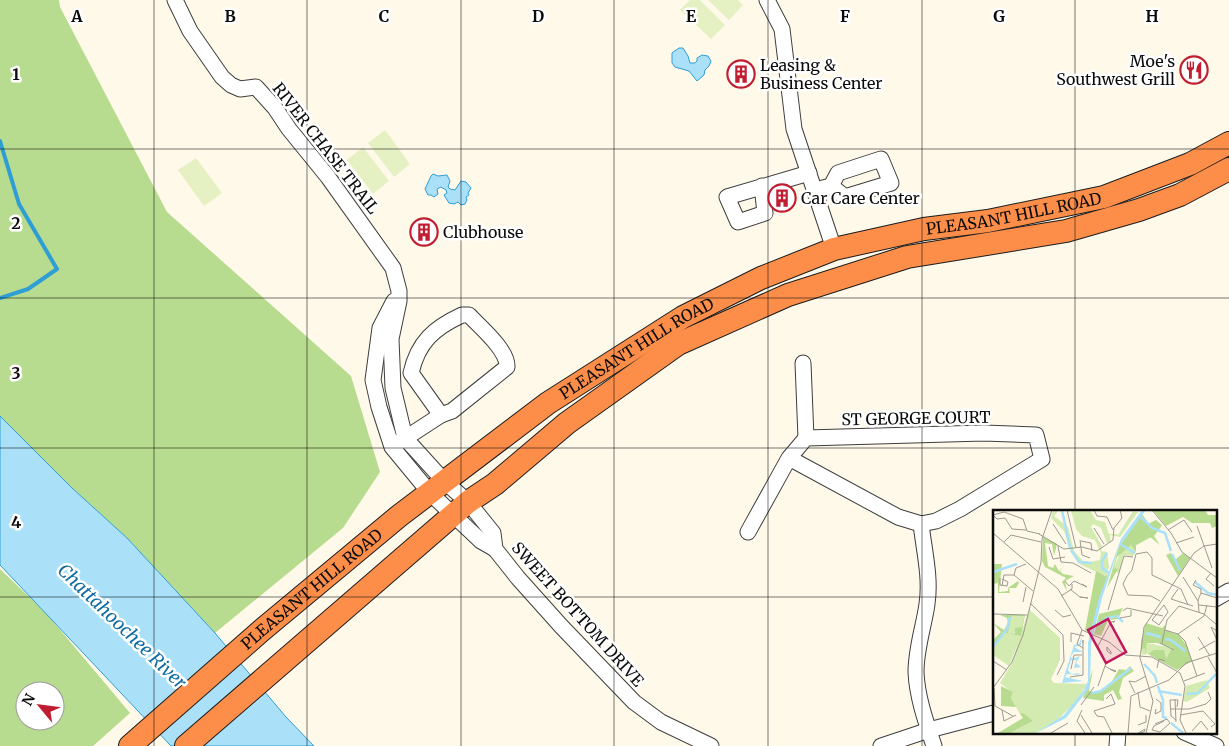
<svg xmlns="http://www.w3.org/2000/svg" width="1229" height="746" viewBox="0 0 1229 746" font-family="Merriweather,serif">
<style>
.forest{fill:#b8dc8f;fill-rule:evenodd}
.pitch{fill:#e5f1c3}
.water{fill:#aae1f9;stroke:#2e9ed4}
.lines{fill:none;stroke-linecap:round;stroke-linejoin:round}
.stream{stroke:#2e9ed4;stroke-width:4}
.minor-casing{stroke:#3e3e3e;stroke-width:17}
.highway-casing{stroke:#1c1c1c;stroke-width:24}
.minor{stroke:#fff;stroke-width:15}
.highway{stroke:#fc8e4a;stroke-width:22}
.grid{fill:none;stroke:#0b0b0b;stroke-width:1;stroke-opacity:0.55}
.labels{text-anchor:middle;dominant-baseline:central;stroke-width:5;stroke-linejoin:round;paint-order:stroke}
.poi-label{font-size:16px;fill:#0b0b0b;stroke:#fff;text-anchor:start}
.street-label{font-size:16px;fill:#0b0b0b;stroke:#fff}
.water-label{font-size:18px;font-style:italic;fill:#0f6ca2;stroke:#fff}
.inset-river{fill:none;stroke:#aae1f9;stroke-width:2.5}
.inset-road{fill:none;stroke:#9d9a90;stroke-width:1}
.view{fill:#c2185b;fill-opacity:0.15;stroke:#c2185b;stroke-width:2.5}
.inset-edge{fill:none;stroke:#0b0b0b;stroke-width:2.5}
.grid-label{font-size:16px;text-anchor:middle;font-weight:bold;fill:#0b0b0b;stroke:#fff;stroke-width:5;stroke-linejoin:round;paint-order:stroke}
</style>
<rect width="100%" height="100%" fill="#fff9e9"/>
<g class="forest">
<polygon points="0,0 59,0 60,7 167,212 351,376 380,472 343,528 215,633 127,538 72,488 0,416"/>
<path d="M0,569L46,613L130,713L93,746H0ZM25,691H55V721H25Z"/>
</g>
<g class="pitch">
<polygon points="690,0 700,0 725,25 711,39 680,10"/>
<polygon points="708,0 738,0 743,5 729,20"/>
<polygon points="385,130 410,164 394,177 368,143"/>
<polygon points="363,147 389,181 373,194 347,160"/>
<polygon points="196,158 222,193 204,206 178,170"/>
</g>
<g class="water">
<polygon points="679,48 683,48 688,56 690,63 695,63 697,61 697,58 702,55 708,56 711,61 709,66 705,70 704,75 697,81 689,71 675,67 672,63 672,53"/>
<polygon points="433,174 438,176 447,175 450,181 448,187 450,189 455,190 461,181 466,182 471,188 468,193 469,195 466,197 467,200 465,204 461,205 458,202 454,204 449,203 444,195 447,193 446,190 441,187 437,189 438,194 434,197 431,195 428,195 425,189 431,176"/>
<polygon points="0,416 72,488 127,538 215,633 286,717 314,746 171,746 0,565"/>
</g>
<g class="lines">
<polyline class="stream" points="0,141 19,204 57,269 28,289 0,298"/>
<g class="minor-casing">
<g id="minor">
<polyline points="175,0 190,31 222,77 231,85 240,89 256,87 275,108 289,129 328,177 393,268 399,291 399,301 391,339 393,388 405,438 444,481 468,502 485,523 493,533 495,549 518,578 561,626 634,702 661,722 711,746"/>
<polyline points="767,0 782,29 794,129 834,249"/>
<polyline points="762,186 765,213 738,222 727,197 809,173"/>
<polyline points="815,190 831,186 845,197 891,183 881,159 838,173 831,186"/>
<polyline points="394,301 380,328 373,380 379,407 392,447 430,493 481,541 495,549"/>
<path d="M462,315H469C480,327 508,350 507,367L452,411L441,415L411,373C418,342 434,328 462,315Z"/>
<polyline points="803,363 806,438"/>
<polyline points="398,443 441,415"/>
<path d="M921,524C924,550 931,578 927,604C924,626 916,648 916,672C917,697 926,722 934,746"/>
<polyline points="748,532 789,458 806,438 984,433 1036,435 1042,459 960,509 936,521 921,524 898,517 789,458"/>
<polyline points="1215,599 1229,591"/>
<polyline points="1184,732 1216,746"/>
<polyline points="881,746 929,730 994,713"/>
<polyline points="1117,746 1118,732"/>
</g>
</g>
<g class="highway-casing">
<g id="highway">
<path id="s1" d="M130,746L262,630L399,516L548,403L683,317L761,278L834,249L924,229L988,221L1104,197L1190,164L1229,143"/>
<polyline points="186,746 468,502 495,484 567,423 678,344 788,295 907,257 1066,231 1139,210 1180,195 1229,169"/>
</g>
</g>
<use href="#minor" class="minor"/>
<use href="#highway" class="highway"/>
</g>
<path class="grid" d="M154,0V746M307,0V746M461,0V746M614,0V746M768,0V746M922,0V746M1075,0V511M0,149H1229M0,298H1229M0,448H1229M0,597H994M1215,597H1229M1075,732V746"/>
<defs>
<g id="restaurant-ring" transform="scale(1.4375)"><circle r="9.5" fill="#fff" stroke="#c11d31" stroke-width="1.5"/><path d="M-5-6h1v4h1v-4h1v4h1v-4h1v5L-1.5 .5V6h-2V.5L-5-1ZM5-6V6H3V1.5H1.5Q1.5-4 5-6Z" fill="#c11d31"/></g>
<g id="building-ring" transform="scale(1.4375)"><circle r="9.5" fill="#fff" stroke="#c11d31" stroke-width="1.5"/><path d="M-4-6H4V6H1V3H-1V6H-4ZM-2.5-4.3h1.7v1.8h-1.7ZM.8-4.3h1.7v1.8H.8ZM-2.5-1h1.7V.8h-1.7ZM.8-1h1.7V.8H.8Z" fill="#c11d31"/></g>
</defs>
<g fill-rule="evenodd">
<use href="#restaurant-ring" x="1194" y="70"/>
<use href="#building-ring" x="741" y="74"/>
<use href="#building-ring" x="782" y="198"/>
<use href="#building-ring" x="424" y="232"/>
</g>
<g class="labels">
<g class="poi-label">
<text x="1175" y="61" text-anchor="end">Moe's<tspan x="1175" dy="18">Southwest Grill</tspan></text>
<text x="760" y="65">Leasing &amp;<tspan x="760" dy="18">Business Center</tspan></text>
<text x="801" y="198">Car Care Center</text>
<text x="443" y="232">Clubhouse</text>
</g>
<g class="street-label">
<text transform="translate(326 148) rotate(52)">RIVER CHASE TRAIL</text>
<text stroke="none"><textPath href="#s1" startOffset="1050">PLEASANT HILL ROAD</textPath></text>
<text stroke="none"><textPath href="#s1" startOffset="645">PLEASANT HILL ROAD</textPath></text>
<text transform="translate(916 418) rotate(-1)">ST GEORGE COURT</text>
<text stroke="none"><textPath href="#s1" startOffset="240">PLEASANT HILL ROAD</textPath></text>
<text transform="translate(578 614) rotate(48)">SWEET BOTTOM DRIVE</text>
</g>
<g class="water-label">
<text transform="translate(122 626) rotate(44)">Chattahoochee River</text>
</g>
</g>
<g transform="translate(993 510)">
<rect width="224" height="224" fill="#fff9e9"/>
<path d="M60,0H66L61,6L75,17L81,41L90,51L97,52L107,50L108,43L102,30L89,26L83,19L78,0H97L103,10L112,12L116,24H124L125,25L140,1L145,2L127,27L117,25L118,32L114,33L108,18L100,14L98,17L109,36L108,41L114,42L116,57L113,66L88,55L78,42L71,21L58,8ZM149,4L154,14L163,10L169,16L161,26L140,37L143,42L140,46L131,45L126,63L123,62L121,58L127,43L123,46L126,37ZM36,99L67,128V150L58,169L61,173L94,174L83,192L64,210L43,223H17L40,211L27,204L18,188L20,183L7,173L18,155ZM19,106H31L29,117L19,124L28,126L16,156L0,145V137L10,123H15ZM149,133H153L152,141L154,133L180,138L173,149H168L166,142L149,145ZM214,170L217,178L194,192L190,191L193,176Z" fill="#d3ebb1"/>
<path d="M160,0H212L215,5H224V16L219,18L217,13H199L190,7L173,16ZM149,4L156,14L163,10L169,15L161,26L167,35L157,27L143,35V42L138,35L124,47L121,58L125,59L114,78L126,37ZM50,27L64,34L61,46L59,34L52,33L55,56L60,58L62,54L66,61L71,56L67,61L70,64L81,66L72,71L74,81L69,72L73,68L52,57L49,51ZM178,43L182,50L190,43L197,48L185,66L173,45ZM0,54H9L6,82L15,81V78L25,71L26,73L23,78H16L17,83H5V73L0,74ZM103,61L112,66L115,64L97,123L92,120ZM130,98L125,109L115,110L108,126L101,124L106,104ZM7,105H32L28,126L18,124L22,123V118L29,117L31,106H19L15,123H10L0,137V130L8,122L0,113L11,120L15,113L14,108ZM153,113L169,118L172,115V123V120L186,125L194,136L199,151L184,160L155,144L161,140H171L173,149L179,138L164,133H154L152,145V138L149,139L148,144V131ZM137,156L141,161L130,168L126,182L129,189L125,190L120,180L111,185V191L90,188L100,159L96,181L103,183L118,173L126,159L133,160ZM8,176L20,182L18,188L23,197L8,196ZM30,203L40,211L17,223H5L30,208L27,204Z" fill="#b8dc8f"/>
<path d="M149,0H153L126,37L109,88L98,134L97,177L73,208L43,223L71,205L91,180L95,171V133L105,91L128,29ZM89,126L88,135L81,137L90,142H81L78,146L79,149L87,146L83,153L88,157L81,158L83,150H78L75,160L78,164L88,163L84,165L74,164L72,167L90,171L69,173L81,135L86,134Z" fill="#aae1f9"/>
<path class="inset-river" d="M69,0L77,38M146,5L159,18L172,23L178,41M127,34L142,43M78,40L86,52L99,53M114,43L109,51V58L116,63M179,44L187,60M0,62L24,54M202,72L215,83L224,85M105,112L108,114L114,108L124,106L130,112M153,123L168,127M172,129L178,130L192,141M0,137L14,119L17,107M151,154L162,166L164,173M165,176L170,190V207L174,208M165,181L189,185M99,183L108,181L138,158M194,184L205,183L223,164M178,213L190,223"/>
<path class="inset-road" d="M74,0L83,38M101,0L104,6L114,7L120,20M159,0L178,23L189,42L224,68M0,5L11,2L30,9L34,21L47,24M0,5L4,9L12,8L19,19L33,20M60,14L73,34M204,16L219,58M101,18L111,34M175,20L191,10L199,22M0,23L65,79L89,120L116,132L132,145L159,147L187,163L192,176L187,210L193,223M46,24L71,39L89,37L104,41L120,30L121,18L129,8L127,0M87,30L89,45L97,48M88,31L98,33L99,41M11,32L18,25L48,32M183,33L201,27M65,36L68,52L80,53L98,63M56,37L60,49L72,47M33,54L23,58L21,65L40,81M218,63L213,69L221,76M134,66L139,60L143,44L154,42L159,48V65L188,79L195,95M134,66L130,74L135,85L158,86L167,91M190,67L205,91M7,68V75L14,76L15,72L9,69M203,70L200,75L208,79V83M72,71L76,76L81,71L94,77L89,74M9,76L11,65H21M77,79L87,87L95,88L87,87M185,79L178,89L200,96M68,86L79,79V74M30,92L33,77M37,93L70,125L71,151L64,165M171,95L175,102L166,115L159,110ZM206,95L224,97M62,100L70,107L78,105M115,100L131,46L140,47M130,101L134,98L170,106M206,102L205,90L208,83L224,88M0,104L34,105M127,108L138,106V100M89,120L84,134L90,138M172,120L185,124L192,131L204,166M224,121L218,117L224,130M185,124L211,106L214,95M205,127L217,146M78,132V123L91,126M167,133L181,140M169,133L174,110L186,96L211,104L224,115M114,137L118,142V144L114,141ZM206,140L222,131M215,147L224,163M0,151L14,160M112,156L122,162L123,161L117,159M164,158L166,149L172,151M78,159L81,145H89M77,167L90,165V130V133M191,171L212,163M105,176L113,153L105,136L117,114L118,112L122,111L120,113M0,178L19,152L30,125L48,52L49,29L59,0M1,178L2,196L20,206M145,182L147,197L157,201M142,183L136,171L142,172L153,166M113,189L118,184L122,194L101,201L104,206L111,207L119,223M182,189L183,212M88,195L101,177M163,199L162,204L168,201V193L163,189M177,199H196L213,194L218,189L215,182M9,200L11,211L23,205M89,200L84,211L92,223M88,205L99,223M187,205L210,201L222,214L218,217M183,210L178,206L177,190H185L184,197M145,215L153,212V205M159,220L167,222L177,213L174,209L162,214M159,220L161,216L171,211M199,221L208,211L215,220M58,223L75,213M135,223L138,186L176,170L193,153L224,143M145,223L151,222L152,219L147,222M153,223L160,191L147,148L151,117L201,43L211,36L224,34"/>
<path class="view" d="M115,109L133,142L113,153L95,120Z"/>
<rect width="224" height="224" class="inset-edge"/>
</g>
<g class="grid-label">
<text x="77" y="22">A</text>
<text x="230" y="22">B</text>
<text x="384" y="22">C</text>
<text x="538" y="22">D</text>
<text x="691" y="22">E</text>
<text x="845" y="22">F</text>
<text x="999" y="22">G</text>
<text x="1152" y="22">H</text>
<text x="16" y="80">1</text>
<text x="16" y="229">2</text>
<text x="16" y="379">3</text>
<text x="16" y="528">4</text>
</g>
<g transform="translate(40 706) rotate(299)"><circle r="24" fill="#ffffff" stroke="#9d9d9d"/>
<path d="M0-4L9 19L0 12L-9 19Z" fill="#c11d31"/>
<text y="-8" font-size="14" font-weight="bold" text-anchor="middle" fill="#0b0b0b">N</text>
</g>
</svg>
